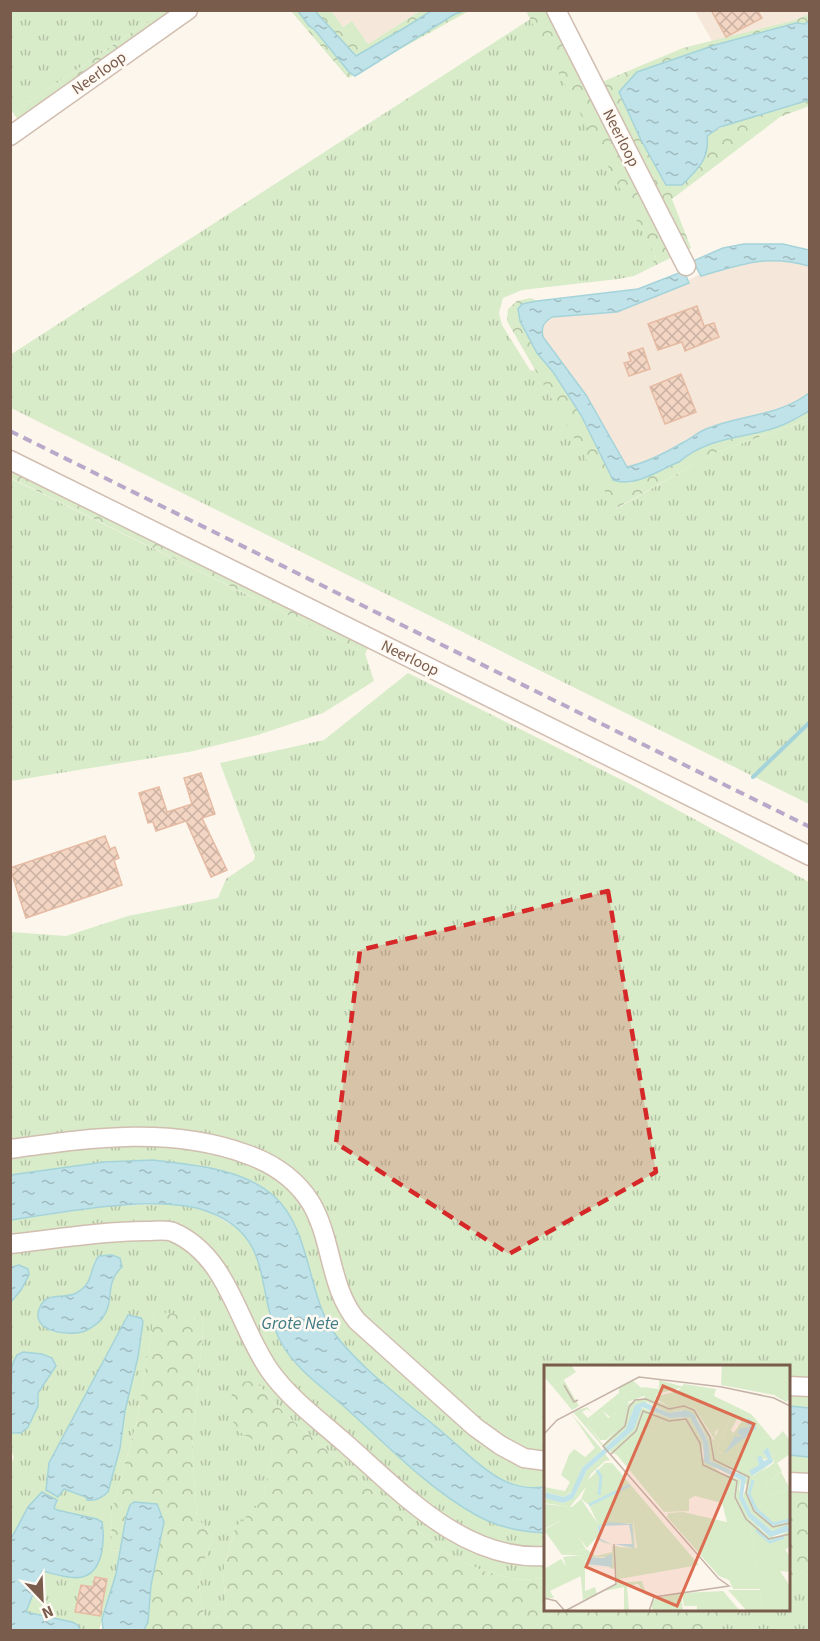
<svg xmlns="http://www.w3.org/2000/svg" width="820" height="1641" viewBox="0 0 820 1641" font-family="'Source Sans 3',sans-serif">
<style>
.residential{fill:#f5e8da}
.grass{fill:url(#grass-tufts);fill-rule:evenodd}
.forest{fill:url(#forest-crowns)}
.water{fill:url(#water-ripples);stroke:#a5d3da;stroke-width:1.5}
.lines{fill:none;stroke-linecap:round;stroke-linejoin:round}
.stream{stroke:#a5d3da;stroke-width:4}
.building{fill:url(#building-cross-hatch);stroke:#e6bba3;stroke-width:1.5}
.minor-casing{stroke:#d1beb0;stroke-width:21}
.minor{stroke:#fff;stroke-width:18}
.rail{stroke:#b9a8c9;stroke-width:4;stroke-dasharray:9 6;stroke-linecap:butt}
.marked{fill:#d62828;fill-opacity:0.2;stroke:#d62828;stroke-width:4.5;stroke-dasharray:12 8;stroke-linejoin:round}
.labels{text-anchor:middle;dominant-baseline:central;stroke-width:5;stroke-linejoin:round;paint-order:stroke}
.street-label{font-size:16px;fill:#7a5c4d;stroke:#fffaf3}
.water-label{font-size:18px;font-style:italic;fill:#437c86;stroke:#fffaf3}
.inset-river{fill:none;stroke:#bfe3e8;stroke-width:3}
.inset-road{fill:none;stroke:#c5b3a7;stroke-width:1.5}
.view{fill:#dc6d51;fill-opacity:0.15;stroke:#dc6d51;stroke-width:3}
.inset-edge{fill:none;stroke:#7a5c4d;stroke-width:3}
</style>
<defs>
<pattern id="grass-tufts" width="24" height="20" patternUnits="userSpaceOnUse" patternTransform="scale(1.5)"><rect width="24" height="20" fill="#d8ecc9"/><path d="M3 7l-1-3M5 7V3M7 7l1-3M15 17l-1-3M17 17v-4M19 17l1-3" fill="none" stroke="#b4c2a5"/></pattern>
<pattern id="forest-crowns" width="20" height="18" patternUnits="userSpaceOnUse" patternTransform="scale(1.5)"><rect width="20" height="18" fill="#d8ecc9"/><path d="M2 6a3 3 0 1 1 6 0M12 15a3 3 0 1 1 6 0" fill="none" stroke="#b4c2a5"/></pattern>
<pattern id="water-ripples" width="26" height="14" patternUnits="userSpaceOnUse" patternTransform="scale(1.5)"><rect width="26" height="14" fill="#bfe3e8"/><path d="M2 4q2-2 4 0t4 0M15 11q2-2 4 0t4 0" fill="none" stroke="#a0bbbe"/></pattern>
<pattern id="building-cross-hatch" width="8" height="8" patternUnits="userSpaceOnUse" patternTransform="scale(1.5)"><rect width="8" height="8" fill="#f3d5c3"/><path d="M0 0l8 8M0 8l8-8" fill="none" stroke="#cab0a1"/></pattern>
</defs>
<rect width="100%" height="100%" fill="#fdf6ec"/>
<g class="residential">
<polygon points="809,10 810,14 795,20 712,41 695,11"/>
<polygon points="331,11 420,11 368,44 352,21 343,27"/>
<polygon points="757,260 795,262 809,266 809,393 799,401 782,408 727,422 704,430 642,464 627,467 586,395 543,337 542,329 544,322 552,317 617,312 688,283 689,280 700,274 702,276"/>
</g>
<g class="grass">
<polygon points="11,11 163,11 13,113 11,109"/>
<polygon points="532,18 656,257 648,269 634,276 618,279 522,290 503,298 499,313 502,325 530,370 537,371 616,509 712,454 809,419 809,804 11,408 10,355"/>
<polygon points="10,478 365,653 374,681 323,713 258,735 189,752 11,781"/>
<path d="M408,673L630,784L809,882V1408L789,1406L788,1366H546L545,1487C529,1488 512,1486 497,1477C477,1465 459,1445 440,1430C408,1403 347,1359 328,1323C305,1277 306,1218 259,1187L153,1160L104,1162L11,1175V932L66,936L128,916L218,898L226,879L254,860L255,856L220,763L324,740Z"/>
<path d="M174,1204L208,1211L243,1232L252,1244L260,1267L270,1315L296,1364L414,1469L454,1500L496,1524L531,1532L545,1533V1578L520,1580L483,1571L442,1551L391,1508L345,1465L286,1415L255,1381L272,1450L263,1501L235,1528L223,1572L226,1610L206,1628L198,1581L213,1535L197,1518L192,1448L204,1319L155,1312L137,1421L111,1513L112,1551L121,1550L114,1583L99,1630H80L78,1625L72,1622L26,1612L42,1571L69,1577L87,1576L97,1519L62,1513L54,1508V1506L34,1502L28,1507L11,1539L10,1466L14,1457L11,1451V1433L16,1434L38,1402V1393L43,1383L54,1370L11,1366V1367V1302L13,1300L20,1265L11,1267V1220L110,1206ZM112,1255L114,1274L103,1317L84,1332H53L42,1325L63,1296C82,1294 93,1280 94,1261Z"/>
<polygon points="789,1455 809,1457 809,1502 789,1502"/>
<polygon points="809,1566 809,1630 717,1630 746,1610 788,1610 789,1581"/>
</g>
<g class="forest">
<polygon points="163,11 178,11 20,122 13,113"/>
<polygon points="291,11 331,11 343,27 352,21 368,44 420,11 469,11 348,78"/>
<path d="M526,11H549L590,87L683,48L795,20L809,14V21L805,24L796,23L715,45L637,72L707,136C736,116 776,109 809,100V106L780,117L672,199L691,248L648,269L656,257Z"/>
<path d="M531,298L537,301L522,304L520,321L537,353L553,372L581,415L613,480L630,483L679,462C716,431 769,435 809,411V419L712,454L615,509L507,321L508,309L517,301Z"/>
<polygon points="10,464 371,644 365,653 11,478"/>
<polygon points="155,1311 204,1319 192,1448 197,1518 213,1535 198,1581 206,1627 226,1610 223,1572 235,1528 263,1500 272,1450 234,1429 231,1385 234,1382 255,1381 286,1415 345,1465 391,1508 442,1551 483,1571 520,1580 545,1578 546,1610 746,1610 717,1630 144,1630 148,1622 151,1585 164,1522 157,1504 134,1502 126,1517 121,1550 112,1551 111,1513 137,1421"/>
<polygon points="788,1502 810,1502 809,1566 789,1581"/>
</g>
<g class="water">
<polygon points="298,11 315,11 356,56 406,27 431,11 464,11 455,14 355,76 349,72 314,29 309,26"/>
<path d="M809,21V100L720,127L707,136C710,159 697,170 682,185H666L640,138L619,92L637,72L715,45L796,23L805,24Z"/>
<path d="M744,244H783L809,250V266C767,254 742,264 701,276L693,261L723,248Z"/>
<path d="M684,271L689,283L617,312L552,317C543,323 541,327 543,337L586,395L627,467C646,463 665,453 682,443C690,439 697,433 706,429C740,415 779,416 809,393V411C797,418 785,426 771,429C738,439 707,438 679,462C658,470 636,488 613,480L581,415L553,372L537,353L520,321L518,309L522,304L537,301L638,289Z"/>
<path d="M153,1160C193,1165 242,1168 274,1196C309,1228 307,1285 329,1325C350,1361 408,1403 441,1431C459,1446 477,1465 497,1477C512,1486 529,1489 545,1487V1533C521,1532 497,1527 476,1515C430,1490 388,1446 349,1411C327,1390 297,1371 282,1344C253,1293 277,1238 209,1212C160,1193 63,1212 11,1220V1175L104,1162Z"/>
<path d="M112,1255L120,1258L122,1267C104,1283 115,1301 103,1317C100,1322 90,1329 85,1331C70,1337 28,1332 40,1307C47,1291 64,1300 76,1293C95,1283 89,1267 99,1256Z"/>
<polygon points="19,1265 28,1269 29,1275 21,1290 11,1302 11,1267"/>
<path d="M128,1315L141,1318L143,1322L138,1357L125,1411L120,1448L108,1492C102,1498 95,1501 87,1500L86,1497L64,1489L58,1497L46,1490L49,1463Z"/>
<path d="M23,1352L42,1354L52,1358L56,1366L38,1393V1406L28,1427L21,1433H11L10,1391C15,1377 7,1370 17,1355Z"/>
<polygon points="789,1406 809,1408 809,1457 789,1455"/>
<path d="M42,1492L57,1500L54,1508L57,1510L97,1519L102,1522C104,1534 104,1543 101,1555C92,1588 67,1577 42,1571L26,1612L72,1622L78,1625L80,1630H11V1539L28,1507Z"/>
<polygon points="134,1502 157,1504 164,1522 151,1585 148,1622 144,1630 103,1630 102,1619 116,1574 126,1517 130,1505"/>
</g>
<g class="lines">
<polyline class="stream" points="753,777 810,722"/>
</g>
<g class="building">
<polygon points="711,10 757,10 762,18 726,37"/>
<polygon points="697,306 704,326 714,323 719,337 685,351 682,342 658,350 648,324"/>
<polygon points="643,348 650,369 629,376 624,363 631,361 628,353"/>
<polygon points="681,374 696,412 665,424 650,387"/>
<polygon points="201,773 215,814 202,818 227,870 211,877 186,821 156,831 153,822 148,823 139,793 159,787 167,812 192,804 184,778"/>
<polygon points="105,836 110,849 115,847 119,858 114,860 122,885 26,918 10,868"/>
<polygon points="95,1577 107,1579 100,1616 75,1612 81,1585 93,1587"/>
</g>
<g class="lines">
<g class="minor-casing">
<g id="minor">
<polyline points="556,10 686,266"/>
<polyline points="10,136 188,10"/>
<polyline points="10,460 810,856"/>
<path d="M10,1149C90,1138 169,1126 246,1154C272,1163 296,1179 311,1203C333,1241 329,1287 357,1321L475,1427L500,1445L524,1458L546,1461"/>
<path d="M10,1244C56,1239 101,1231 146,1231C155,1231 165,1229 173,1232C229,1256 238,1326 270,1371C290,1399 319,1420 345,1443C401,1492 464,1562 546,1556"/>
<polyline points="788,1386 810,1387"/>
<polyline points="788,1482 810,1483"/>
</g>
</g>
<use href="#minor" class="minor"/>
<polyline class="rail" points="10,431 810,827"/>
</g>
<path class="marked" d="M608,891L656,1172L509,1254L336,1143L360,950Z"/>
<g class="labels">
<g class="street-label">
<text transform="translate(99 73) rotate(-35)">Neerloop</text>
<text transform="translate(621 138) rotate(63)">Neerloop</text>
<text transform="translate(410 658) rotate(26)">Neerloop</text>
</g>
<g class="water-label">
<text x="300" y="1323">Grote Nete</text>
</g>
</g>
<g transform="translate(544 1365)">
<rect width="246" height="246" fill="#fdf6ec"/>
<path d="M20,15L35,41L28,45L9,22ZM115,15L140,22L113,29L111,35L124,41L150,42L170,76L175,62L187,51L173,85L177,88L195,60L205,48L208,50L229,75L231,94L209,115L206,130L214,146L228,158L244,154L246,161L228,166L207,148L199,131L203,121L192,106L171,100L164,93V76L153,53L138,45L125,48L103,37L89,45L85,62L60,83L29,47L43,42L48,48L43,44L38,47L44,53L75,28V33L80,31L82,34L67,53L59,46L43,59L59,80L82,53L83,39L101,32L98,22L115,24ZM224,82L229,97L209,111L208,106L215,100L213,92L224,95L220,88ZM96,42L126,53L146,52L159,77L158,92L176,107L197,115L195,124L205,153L223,170L232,172L246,166V172L226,177L200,157L206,162L216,224H189L185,215L175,211L123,152L124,148L139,147L183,157L178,138L151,131L145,134V146L120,147L73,90L65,86L90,63ZM27,48L58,85L38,103L29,126L20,132L0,127V122L21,126L26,117L17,110L25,90L30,84L41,92L51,83ZM61,89L66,95L61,96L47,109L44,115L61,98H68L155,200L75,214L73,182L93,183L89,156L54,159L45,140L37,134L42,122L26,142L0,138L2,133L19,138L29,134L43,105ZM237,107L246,124L227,131L222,129L219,121ZM20,154L25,157L42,184L18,190L0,165ZM37,190L41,199L37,211L6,226L10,233H2L0,204L17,194L22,201L19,192ZM184,225H216L219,246H203ZM179,226L196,246H153V241H140L138,228ZM137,228L139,246H109L107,237L112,233Z" fill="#d8ecc9" fill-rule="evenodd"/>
<path d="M178,0H246V34L242,37L230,30L177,20ZM88,15L105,29L84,37L82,55L62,75H56L43,59L59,46L64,53L71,49L73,40L82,34L80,31L75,34V22ZM140,19L172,24L170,31L205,48L198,57L193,54L187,65L189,68L194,64L192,68L178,88L173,85L187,51L171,67L172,77L150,42L124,41L109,32L134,26ZM37,134L54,159L62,156H89L91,183H90L88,182L86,158L54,161L55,175L68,180L58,177L52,173L43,183L20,154L0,164V139L28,142ZM200,157L209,162L224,177L246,172V181L241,185L246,191V207L236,206L246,221V246H219L206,162ZM68,181H74L76,218L98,216L103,232L94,219L83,221L85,246H80V222L61,226L73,219L72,204L41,200V226L51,222L53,229L39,235L36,205L41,199L37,190H18L42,184L52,191L68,187ZM46,192H62L66,203L45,201L41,197Z" fill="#d8ecc9" fill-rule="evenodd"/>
<path d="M239,66L246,76V89L233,98L238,106L219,121L227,131L246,124V155L230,159L212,144L205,129L210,112L230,98L228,77Z" fill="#d8ecc9"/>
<path d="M0,0H27L32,7L9,22L0,12Z" fill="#d8ecc9"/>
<path d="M100,37L125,48L142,45L150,49L164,76L166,96L202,112L199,131L207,148L228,166L243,160L246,166L226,172L205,153L195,133L197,115L160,97L159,77L146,52L126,53L98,42L90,64L43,105L29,134L19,138L0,133V127L20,132L27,128L38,103L82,64L91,40ZM205,53L213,63L180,89L191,71L198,72L193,68L196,63L206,62L201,57ZM224,82L229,97L208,111L205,106L215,100L213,92L217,91L220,96L224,94L219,87ZM65,157L88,159L90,183L70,179H89L85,160L57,161L55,173L69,180L55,175L54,161ZM68,189V202L41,199L45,192L59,193Z" fill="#bfe3e8"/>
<path class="inset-river" d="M53,105L57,112L55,130M209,115L205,129L212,144L229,159L246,155M45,140L86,120M212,165L226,177L240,172"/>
<path class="inset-road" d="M20,20L30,37L34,35M0,69L13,55L95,12L178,22L230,33L246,41M67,89L92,66L99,46L125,56L142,54L156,78L159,100L193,116L191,132L202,154L225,174L246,169M0,233L12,236L21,246M21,246L72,219L70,179M105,246L110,232L185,221L174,213L59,81L81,61L85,42L91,35L102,34L125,44L140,41L150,45L166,72L170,95L205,112L202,128L210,146L229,162L246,158"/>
<path class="view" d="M119,21L210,59L133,241L42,202Z"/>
<rect width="246" height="246" class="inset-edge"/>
</g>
<rect width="820" height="1641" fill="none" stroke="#7a5c4d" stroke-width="24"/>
<g transform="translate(42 1599) rotate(157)" stroke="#fffaf3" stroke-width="4.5" paint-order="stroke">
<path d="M0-4.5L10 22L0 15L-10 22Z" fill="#7a5c4d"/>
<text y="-9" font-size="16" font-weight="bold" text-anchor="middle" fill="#7a5c4d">N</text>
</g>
</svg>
